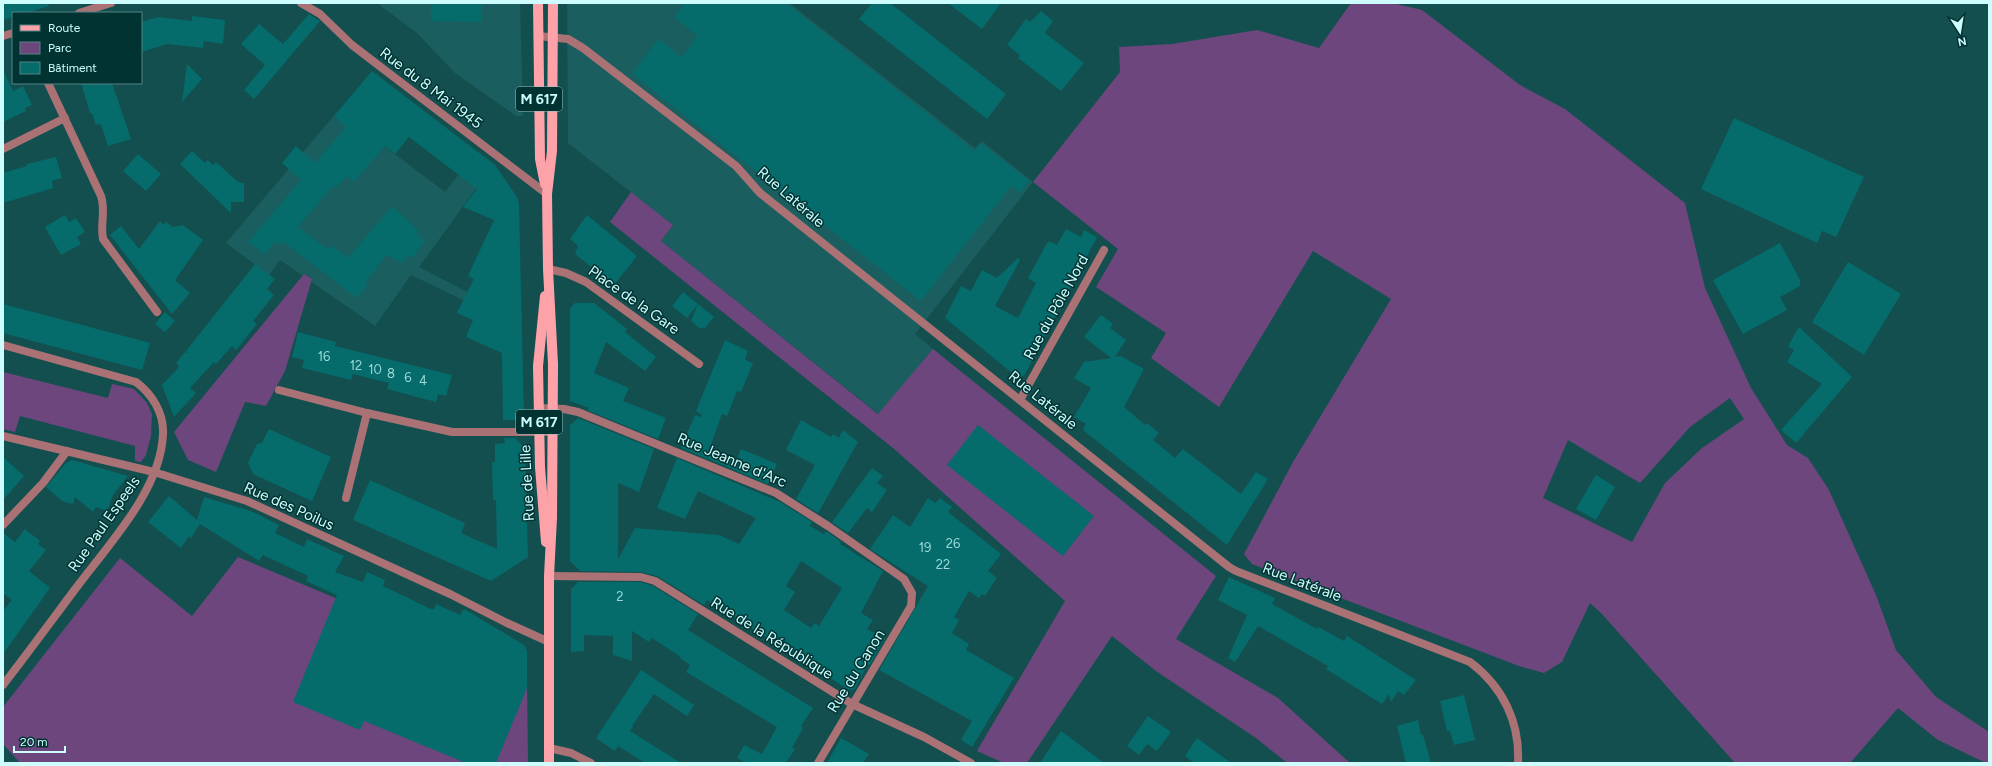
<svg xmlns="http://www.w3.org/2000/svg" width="1992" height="766" viewBox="0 0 1992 766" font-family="Figtree,sans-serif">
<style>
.built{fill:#1b5e5f}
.green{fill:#6c467d;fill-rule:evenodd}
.building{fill:#056b6b;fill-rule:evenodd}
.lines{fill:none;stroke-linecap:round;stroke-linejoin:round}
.minor{stroke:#aa7275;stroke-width:8}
.primary{stroke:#fea2a9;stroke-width:10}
.labels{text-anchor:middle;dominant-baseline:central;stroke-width:3;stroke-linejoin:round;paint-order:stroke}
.number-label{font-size:13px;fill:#9bd8d8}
.shield{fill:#023333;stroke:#90c0c0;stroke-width:1}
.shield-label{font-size:14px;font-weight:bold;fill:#cdfdfc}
.street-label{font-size:15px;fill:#cdfdfc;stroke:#023333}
</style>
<rect width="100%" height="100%" fill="#144f4f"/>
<g class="built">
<polygon points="377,3 520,3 523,116 516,116 455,73 418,34"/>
<polygon points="567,3 789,3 975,148 982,141 1033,182 915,334 933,349 879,414 661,241 673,225 568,143"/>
<polygon points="338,111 445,192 477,151 494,164 419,267 483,300 522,312 522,323 480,308 411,275 375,326 280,260 269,275 226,243"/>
</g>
<g class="green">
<path d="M1351,3H1392L1422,10L1520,85L1565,109L1685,203L1705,288L1751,388L1787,445L1808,458L1829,490L1876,595L1896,650L1936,697L1989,732V763H1986L1938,740L1898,708L1850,763H1735L1601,613L1590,603L1562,662L1544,673L1519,666L1252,564L1244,554L1293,462L1391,299L1313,251L1219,407L1151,358L1166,333L1096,287L1118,249L1033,182L1120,72L1119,47L1172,44L1257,30L1319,48ZM1730,398L1744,419L1702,448L1665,483L1632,542L1543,498L1568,440L1640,483L1690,427Z"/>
<polygon points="631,192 673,225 661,241 878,414 933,349 1216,576 1176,639 1278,698 1350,763 1287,763 1256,738 1156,671 1112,636 1027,763 1004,763 977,751 1065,601 893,448 610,222"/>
<polygon points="304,274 312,279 285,371 266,406 245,402 216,472 188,460 174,432"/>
<polygon points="3,372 108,398 112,384 134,389 147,403 152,414 151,436 146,455 141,462 135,461 135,446 20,416 15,432 3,429"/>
<polygon points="238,557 527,679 528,763 20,763 3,744 3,707 120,558 192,616"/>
</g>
<g class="building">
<polygon points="3,3 48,3 49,6 27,13 13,13 13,17 3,20"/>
<polygon points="431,3 482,3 482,22 431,21"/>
<polygon points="685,3 786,3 975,151 981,143 1029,181 1020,193 1011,186 921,301 632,74 658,39 682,57 698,36 674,17"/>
<polygon points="872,3 890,3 1006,94 987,119 859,19"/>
<polygon points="948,3 1001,3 982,29"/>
<polygon points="1041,11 1053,21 1045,33 1084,63 1061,91 1018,58 1020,55 1007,45 1026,19 1030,22"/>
<polygon points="309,14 320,21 254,99 244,90 265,65 241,44 259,24 283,44"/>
<polygon points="192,16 225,20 223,44 204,41 203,48 167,44 141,52 141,22 158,17 192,21"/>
<polygon points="187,64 202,79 182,102"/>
<polygon points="3,70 13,91 23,86 32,105 25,108 26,111 3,122"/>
<polygon points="372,71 495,165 517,197 519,205 524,420 503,420 502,353 466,337 473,320 457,313 474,279 468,276 494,220 463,207 477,189 409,137 395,154 385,146 354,182 347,176 336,188 333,186 298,227 328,249 331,245 348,258 392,206 419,231 417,235 425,241 412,258 408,255 402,263 386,255 366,282 368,284 357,298 282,241 279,246 274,242 265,254 248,242 301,180 282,163 296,146 315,163 346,127 334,116"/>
<polygon points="81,83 112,83 131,139 108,146 101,124 96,125 92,113 90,113"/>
<polygon points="1734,118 1864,177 1836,237 1822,231 1817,243 1701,189"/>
<polygon points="192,151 205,163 208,160 213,165 216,162 238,182 244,183 244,202 231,202 231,213 180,164"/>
<polygon points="138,154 161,174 146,191 123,171"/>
<polygon points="56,157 62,178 52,181 53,188 3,203 3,173 27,166 27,164"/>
<polygon points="65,215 69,222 76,218 85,232 77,237 81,244 61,255 45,227"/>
<polygon points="587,215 637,256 614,285 575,254 578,246 570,239"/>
<polygon points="160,221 164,225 166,222 173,227 183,225 203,240 175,280 190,293 172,314 110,235 121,226 139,249"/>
<polygon points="1066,229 1081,237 1084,230 1097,237 1024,376 1017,377 945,318 961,286 971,291 982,270 997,278 1018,258 1020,260 995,306 1018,318 1036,283 1028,278 1046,245 1049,241 1057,245"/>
<polygon points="1780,243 1800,280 1800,286 1780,297 1787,310 1743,334 1713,280"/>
<polygon points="1848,262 1901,294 1864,355 1812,322"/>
<polygon points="255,264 275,279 267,289 274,295 253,321 257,324 236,350 232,346 216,364 214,362 190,388 196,393 174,417 162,385 179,367 176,363 185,352 189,353 186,351"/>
<polygon points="683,292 698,304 687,318 672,306"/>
<polygon points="575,303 594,303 627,329 625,332 656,357 645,371 606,342 594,373 629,388 623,401 666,418 658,439 587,410 589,408 570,401 570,309"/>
<polygon points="3,304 150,343 142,370 3,333"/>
<polygon points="698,304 714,317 705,328 699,328 691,321"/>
<polygon points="165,312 175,321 165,332 155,324"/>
<polygon points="1101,315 1113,324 1110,328 1126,340 1115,357 1121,356 1144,369 1124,407 1145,425 1147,423 1159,433 1153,440 1175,458 1183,449 1241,494 1256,472 1268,479 1227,545 1083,430 1086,424 1074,417 1091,388 1074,378 1084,362 1111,358 1084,337"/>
<polygon points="1799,327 1852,377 1796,443 1781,430 1822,384 1787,362 1794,350 1788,346"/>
<polygon points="298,332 336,342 335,346 452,375 446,396 438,394 436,402 387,389 389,383 353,374 351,380 302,368 304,360 292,357"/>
<polygon points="725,340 748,351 745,360 753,363 741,392 737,391 727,416 722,414 709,450 736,461 741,449 777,464 768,484 681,448 695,415 701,417 702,415 696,411"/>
<path d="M578,418L654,449L639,492L618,483V559L635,528L719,535L739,544L756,518L698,491L685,519L657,508L677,458L780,502L812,522L810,526L824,534L826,531L841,542L840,544L883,571L861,613L873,620L867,629L885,638L870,665L868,664L855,689L849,690L707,600L704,605L657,576L641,572L580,571L570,561V425ZM801,561L842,588L819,626L815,623L811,628L784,610L795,592L786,586Z"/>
<polygon points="801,420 831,437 833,434 839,438 843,430 858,442 818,513 796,499 815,465 786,450"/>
<polygon points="978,425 1094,516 1063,556 947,465"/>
<polygon points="269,429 331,457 312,501 253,474 248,463 257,444 262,443"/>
<polygon points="504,438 515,438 525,448 528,557 491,581 353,520 370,480 465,523 461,533 497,549 496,500 493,500 492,462 495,462 495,444 505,443"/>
<polygon points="3,457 24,476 3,500"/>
<polygon points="72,460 128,476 113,495 107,511 96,507 93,512 75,497 73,504 62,501 46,487 66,463"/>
<polygon points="872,468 883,476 877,483 887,490 872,512 867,508 848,533 832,522"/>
<polygon points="1596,475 1615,487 1596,520 1576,509"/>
<polygon points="169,496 197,520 204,497 251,511 279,525 275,533 304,547 307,539 344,556 335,572 363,582 367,572 385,580 383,586 431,609 434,609 436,604 460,615 464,609 524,645 527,651 527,688 496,763 466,763 364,721 360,730 293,702 337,595 306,581 308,576 263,555 259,561 200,524 191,538 189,536 181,548 148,522"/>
<polygon points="928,498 935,503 940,498 952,507 948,512 1001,554 988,571 997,578 985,596 982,594 979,598 969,591 954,617 959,620 952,633 969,644 966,650 1014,678 972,747 961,740 972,721 879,670 928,586 870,549 893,515 910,527"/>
<polygon points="25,529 40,541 38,544 46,550 29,571 50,588 3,654 3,611 12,600 3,593 3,533 15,542"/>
<polygon points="1229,577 1275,598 1272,604 1317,629 1318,627 1344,641 1347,636 1416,680 1404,695 1398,691 1391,702 1389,694 1382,704 1326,669 1328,666 1258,626 1235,662 1228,658 1247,615 1218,600"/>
<polygon points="578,582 640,582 653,586 698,614 688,630 813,708 801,726 803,728 792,748 795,749 786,763 746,763 737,758 744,745 762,754 777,727 686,672 690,665 680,658 681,657 652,638 649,642 632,631 632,661 613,655 613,636 584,635 584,651 571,652 571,589"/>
<polygon points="641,670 694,705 687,716 654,694 632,726 633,727 630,731 681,763 645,763 618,746 615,751 596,738"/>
<polygon points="1464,695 1475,740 1454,745 1450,731 1447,731 1440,701"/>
<polygon points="1148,716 1171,732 1157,751 1147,744 1139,755 1127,746"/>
<polygon points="1418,720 1421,735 1423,735 1431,763 1406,763 1397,726"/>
<polygon points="1061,731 1104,763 1040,763"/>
<polygon points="841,738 869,754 863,763 827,763"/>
<polygon points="1197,738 1231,763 1194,763 1185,756"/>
</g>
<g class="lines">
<g class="minor">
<polyline points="301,3 320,14 352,45 547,194"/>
<polyline points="79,13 111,3"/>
<polyline points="3,36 13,33"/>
<path d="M538,36L568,39L583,48L736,166L760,193L1229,567L1236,571L1470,662C1503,687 1520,722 1518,763"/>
<path d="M48,83L101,196C106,211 100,224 103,239L157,312"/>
<polyline points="3,149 65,118"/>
<polyline points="548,269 566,273 586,282 699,364"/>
<path d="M3,345L136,382C152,394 164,413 163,434C161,490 108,545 76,588C52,620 28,653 3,685"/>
<polyline points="279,390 367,413 452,432 553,432"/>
<polyline points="1020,400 1104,250"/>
<polyline points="539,408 564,409 578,412 776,493 828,526 904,579 912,593 911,606 818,763"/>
<polyline points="3,436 154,472 247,501 450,594 507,623 549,642"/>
<polyline points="346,498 367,413"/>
<polyline points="3,525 43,483 67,451"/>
<polyline points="549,576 641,577 655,581 852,704 924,737 971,763"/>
<polyline points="549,748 571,753 591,763"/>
</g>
<g class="primary">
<polyline points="538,3 540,159 545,184"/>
<polyline points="545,296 538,366 540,467 546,542"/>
<polyline points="549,763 549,576 552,518 553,364 548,269 547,194 552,151 553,3"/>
</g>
</g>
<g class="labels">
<g class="number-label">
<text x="324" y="356">16</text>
<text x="356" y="365">12</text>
<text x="375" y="369">10</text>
<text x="391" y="373">8</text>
<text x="408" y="377">6</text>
<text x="423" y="380">4</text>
<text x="953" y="543">26</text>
<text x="925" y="547">19</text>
<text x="943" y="564">22</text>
<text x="620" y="596">2</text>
</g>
<g class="shield">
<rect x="516" y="87" width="46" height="24" rx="3"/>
<rect x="516" y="410" width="46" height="24" rx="3"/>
</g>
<g class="shield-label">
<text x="539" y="99">M 617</text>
<text x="539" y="422">M 617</text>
</g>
<g class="street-label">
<text transform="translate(431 88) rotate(37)">Rue du 8 Mai 1945</text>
<text transform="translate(791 197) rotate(41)">Rue Latérale</text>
<text transform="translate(634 300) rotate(35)">Place de la Gare</text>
<text transform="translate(1056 307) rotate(-61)">Rue du Pôle Nord</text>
<text transform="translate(1043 400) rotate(39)">Rue Latérale</text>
<text transform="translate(732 460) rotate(23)">Rue Jeanne d'Arc</text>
<text transform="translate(527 483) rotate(-93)">Rue de Lille</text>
<text transform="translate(289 506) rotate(24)">Rue des Poilus</text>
<text transform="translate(104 524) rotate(-55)">Rue Paul Espeels</text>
<text transform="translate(1302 582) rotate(21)">Rue Latérale</text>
<text transform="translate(772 638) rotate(32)">Rue de la République</text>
<text transform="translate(856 671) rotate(-58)">Rue du Canon</text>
</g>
</g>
<rect width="1992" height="766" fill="none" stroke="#cdfdfc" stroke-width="8"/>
<rect x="12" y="12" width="130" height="72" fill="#023333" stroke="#538483"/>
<rect x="20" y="25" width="20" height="6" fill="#fea2a9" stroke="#538483"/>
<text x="48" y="32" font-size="12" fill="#cdfdfc">Route</text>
<rect x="20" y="42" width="20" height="12" fill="#6c467d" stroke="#538483"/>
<text x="48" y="52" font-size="12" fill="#cdfdfc">Parc</text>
<rect x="20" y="62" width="20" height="12" fill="#056b6b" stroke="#538483"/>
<text x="48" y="72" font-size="12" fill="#cdfdfc">Bâtiment</text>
<g transform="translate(1960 32) rotate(168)" stroke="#023333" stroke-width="3" paint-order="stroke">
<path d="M0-3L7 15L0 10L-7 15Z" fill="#cdfdfc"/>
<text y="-6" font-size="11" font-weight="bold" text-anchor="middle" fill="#cdfdfc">N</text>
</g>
<path d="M14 746v6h51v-6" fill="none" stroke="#cdfdfc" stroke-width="2"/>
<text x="20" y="746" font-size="12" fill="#cdfdfc" stroke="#023333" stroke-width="3" paint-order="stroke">20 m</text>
</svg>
